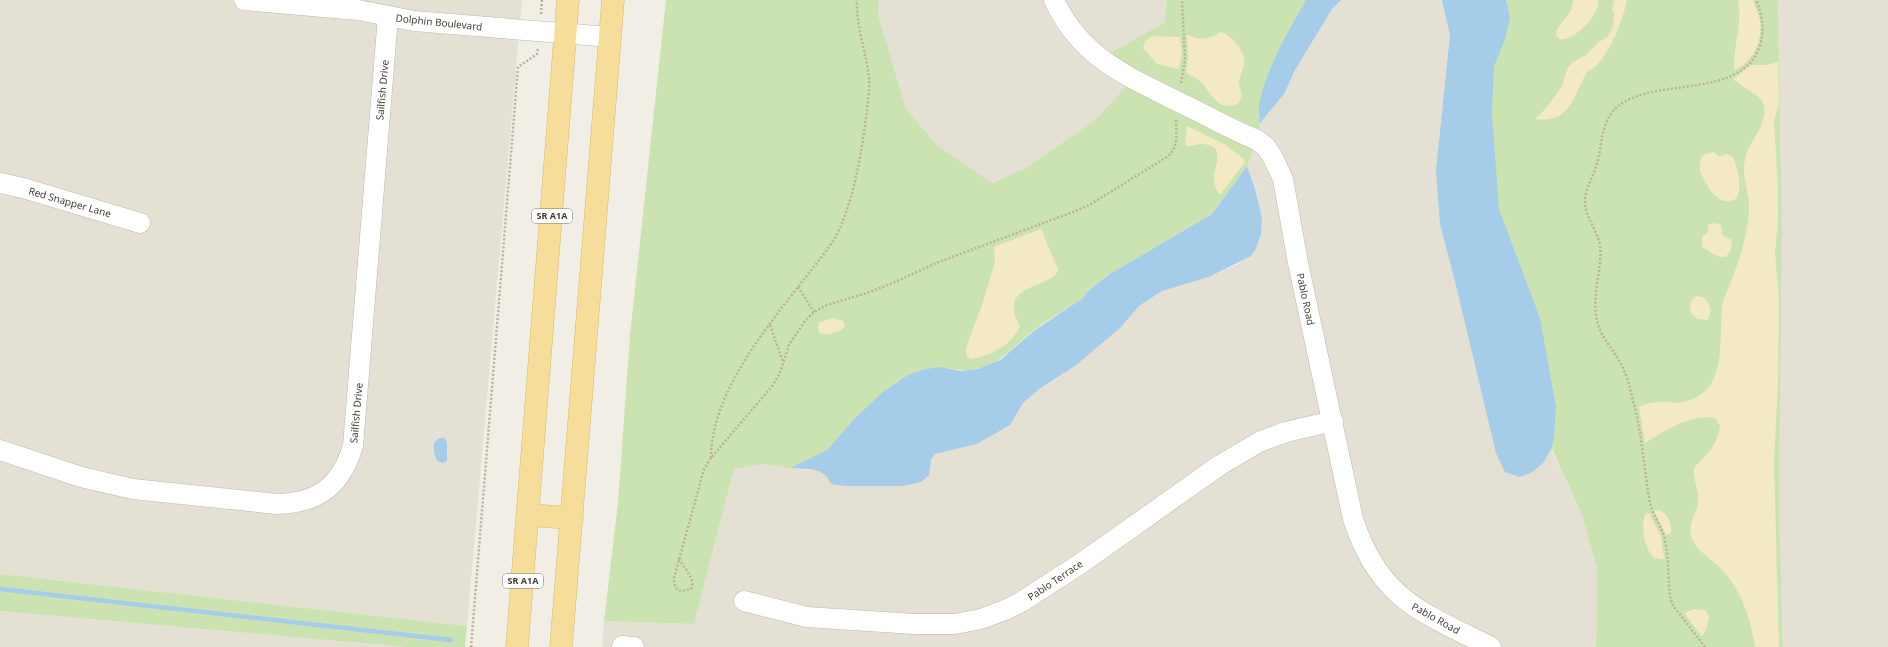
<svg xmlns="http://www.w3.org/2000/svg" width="1888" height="647" viewBox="0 0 1888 647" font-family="'Noto Sans',sans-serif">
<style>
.residential{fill:#e5e0d4}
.green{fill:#cbe3b1}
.sand{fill:#f3eac3}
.water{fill:#a5cdea}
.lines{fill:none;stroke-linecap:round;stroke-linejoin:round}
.stream{stroke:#a5cdea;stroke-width:4.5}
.minor-casing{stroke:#bfb8ac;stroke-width:21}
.major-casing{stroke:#daba6a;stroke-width:23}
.path{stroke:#bcb19b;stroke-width:2.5;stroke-dasharray:2 2;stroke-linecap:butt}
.minor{stroke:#fff;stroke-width:20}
.major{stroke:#f6dd99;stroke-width:22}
.labels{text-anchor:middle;stroke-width:4;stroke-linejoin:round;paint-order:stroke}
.shield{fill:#fff;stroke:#7b7872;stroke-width:1}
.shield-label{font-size:9px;font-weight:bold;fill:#433e35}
.street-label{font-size:10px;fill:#433e35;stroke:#fff}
</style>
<rect width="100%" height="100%" fill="#f1eee5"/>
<path class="residential" d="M0 0H522L467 626 0 574Z
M879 0H1167L1164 23 1111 53 1135 69 1133 79 1095 120 1026 168 992 183 937 145 906 109 878 14Z
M1341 0H1442L1444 2 1450 34 1436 171 1440 224 1456 285 1551 449 1583 518 1597 569 1596 647H602L604 621 694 624 734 469 763 464 807 470H821L829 478 845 486 869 485 929 475 931 460 935 454 977 444 1010 425 1023 403 1042 387 1075 366 1119 328 1139 306 1150 298 1162 291 1209 277 1238 264 1256 249 1261 234 1262 218 1256 188 1247 166 1257 140 1260 123 1284 94 1295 70 1332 9Z
M1778 0H1888V647H1783L1779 508 1782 231Z
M0 611 406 647H0Z"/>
<path class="green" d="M666 0H879L878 14 906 109 937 145 992 183 1026 168 1095 120 1133 79 1135 69 1110 53 1164 23 1167 0H1341L1332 9 1295 70 1284 94 1260 123 1257 140 1247 166 1212 214 1108 275 1087 292 1083 298C1067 309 1050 318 1034 330 999 358 991 378 941 367L870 406 855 418 827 450 790 468 763 464 734 469 694 624 604 621 618 503 630 335Z
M1442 0H1778L1782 231 1779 508 1783 647H1596L1597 569 1583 518 1552 449C1537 470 1533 481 1505 472L1496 453 1456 285 1440 224 1436 171 1450 35Z
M0 574 467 626 465 647H406L0 611Z"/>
<path class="sand" d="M1573 0H1598C1600 15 1574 42 1559 39L1556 35C1557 21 1573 18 1573 0Z
M1614 0H1627C1623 20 1607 64 1587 72 1572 97 1572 123 1535 119L1547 107 1562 86 1567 69 1573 62 1586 55 1599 42 1607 37 1613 27 1614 12 1612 10Z
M1738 0H1753C1755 7 1759 14 1760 21 1763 40 1753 63 1734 70 1733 47 1743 23 1738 0Z
M1220 32C1231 34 1246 52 1244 63 1244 69 1240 75 1239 81 1239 89 1244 94 1239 103 1219 113 1213 96 1202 83 1198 78 1191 77 1186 72L1188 59 1187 34C1198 41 1210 40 1220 32Z
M1152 36 1180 37 1182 52 1179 69 1157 64 1143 48 1145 41Z
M1778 62 1779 104 1774 121 1778 188V223L1775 252 1779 300 1778 383 1774 462 1779 647H1755C1751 620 1741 589 1722 570 1713 560 1697 551 1692 539 1687 527 1695 515 1698 504 1700 493 1693 480 1694 468 1708 453 1717 447 1720 425L1715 418C1692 413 1664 431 1645 443L1639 407C1660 397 1670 406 1687 401 1731 389 1717 335 1723 301 1734 275 1748 239 1749 211 1750 193 1741 177 1745 159 1749 140 1767 128 1764 106 1763 95 1741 87 1733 79L1751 65H1767Z
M1187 126 1224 144 1244 159 1245 162 1220 195C1216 190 1214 184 1214 177 1215 164 1226 145 1202 144 1197 144 1192 147 1187 146L1185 144Z
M1713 152 1720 157 1727 154 1733 157C1738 169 1742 186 1737 198 1721 208 1710 192 1704 179 1703 177 1701 174 1700 171 1700 167 1700 162 1701 158L1705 154Z
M1714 223 1721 225 1722 235 1732 240 1731 249 1726 257C1716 258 1711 252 1702 247V237L1708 232V225Z
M1041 229 1058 269C1055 288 1009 282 1014 312 1015 317 1018 322 1020 326 1011 346 992 354 972 359L967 357 966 351 967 345 983 302 995 262 994 247Z
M1696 296 1703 297C1710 303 1713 311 1707 320L1697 319 1690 312 1691 302Z
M833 318 843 321 845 326C841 332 826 336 819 333L818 323Z
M1659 510C1668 513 1672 523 1671 533L1666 535 1654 511Z
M1646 513H1649L1661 536 1664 559 1654 558C1644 548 1640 525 1646 513Z
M1694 609 1705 610 1709 616 1707 627 1703 635H1701L1684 613Z"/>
<path class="water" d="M1306 0H1341L1332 9 1295 70 1284 94 1260 123C1259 116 1258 108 1260 101 1267 66 1289 31 1306 0Z
M1442 0H1506L1510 18 1505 39 1494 66 1492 114 1499 209 1540 318 1556 407 1554 438 1551 449 1543 463 1532 472 1520 477 1505 472 1496 453 1456 285 1440 224 1436 171 1450 35Z
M1247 166 1255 188 1262 218 1261 234 1256 249 1251 256 1209 277 1162 291 1151 298 1139 306 1120 328 1075 366 1042 387 1023 403 1010 425 977 444 935 454 931 460 929 475 921 482 903 486H845L831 484C824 466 807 470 790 468L827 450 855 418 883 392 908 375 926 369 941 367 960 371 978 369 1000 360 1035 330 1083 298 1087 292 1108 275 1212 214Z
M439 438H444L447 442V461L443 463 437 461 434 453V443Z"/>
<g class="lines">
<path class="stream" d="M0 589 451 640"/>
<g class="minor-casing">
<path id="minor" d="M244 0 358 10 414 21 610 37
M1054 0C1081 59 1131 78 1185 105 1209 117 1232 130 1257 140L1266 147 1272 156 1283 179 1298 263 1353 519C1379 599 1421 612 1491 647
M0 183 23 188 140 223
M0 450 81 477 133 489 277 504C318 503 341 486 353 446L388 16
M744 601 807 617 914 624H955L981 619 1005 610 1021 602 1080 564 1220 465 1259 442 1286 432 1333 421
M622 646 634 647"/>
</g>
<g class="major-casing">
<path id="major" d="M528 515 572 518
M517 647 568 0
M561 647 613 0"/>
</g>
<path class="path" d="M541 14 542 0
M1181 83 1185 60 1182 0
M798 287 814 312
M770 325 783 362
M711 458C711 393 767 327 805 278 818 261 834 244 842 223 856 188 862 149 867 111 868 100 870 88 869 78 866 51 856 27 857 0
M679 559C684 568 696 579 691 589L681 591 676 588 674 583V578L704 469 711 458 773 385 780 373 789 345 805 321 814 312 827 305 867 293 893 283 936 263 1073 212 1091 204 1167 157C1179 147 1176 135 1176 120
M471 647 518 67 537 54 538 49
M1705 647 1672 604 1670 596C1668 578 1669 559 1665 540 1662 527 1653 516 1650 503 1644 470 1642 432 1633 401 1630 387 1626 371 1618 359 1613 349 1604 340 1600 330 1588 301 1603 273 1600 246 1597 228 1584 217 1585 198 1587 185 1595 173 1598 160 1601 148 1601 135 1606 123 1627 68 1741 108 1760 45 1765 28 1762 16 1756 0"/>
<use href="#minor" class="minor"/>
<use href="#major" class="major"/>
</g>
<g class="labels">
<g class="shield">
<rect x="532" y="209" width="40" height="14" rx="3"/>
<rect x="503" y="574" width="40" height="14" rx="3"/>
</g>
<g class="shield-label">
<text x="552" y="219">SR A1A</text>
<text x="523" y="584">SR A1A</text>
</g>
<g class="street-label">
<text transform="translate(439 22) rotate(6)" y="4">Dolphin Boulevard</text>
<text transform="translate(382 90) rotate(-85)" y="4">Sailfish Drive</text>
<text transform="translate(70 202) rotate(16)" y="4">Red Snapper Lane</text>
<text transform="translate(1306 299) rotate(78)" y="4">Pablo Road</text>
<text transform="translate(356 413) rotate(-85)" y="4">Sailfish Drive</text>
<text transform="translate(1055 580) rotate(-34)" y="4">Pablo Terrace</text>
<text transform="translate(1436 618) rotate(29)" y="4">Pablo Road</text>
</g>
</g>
</svg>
